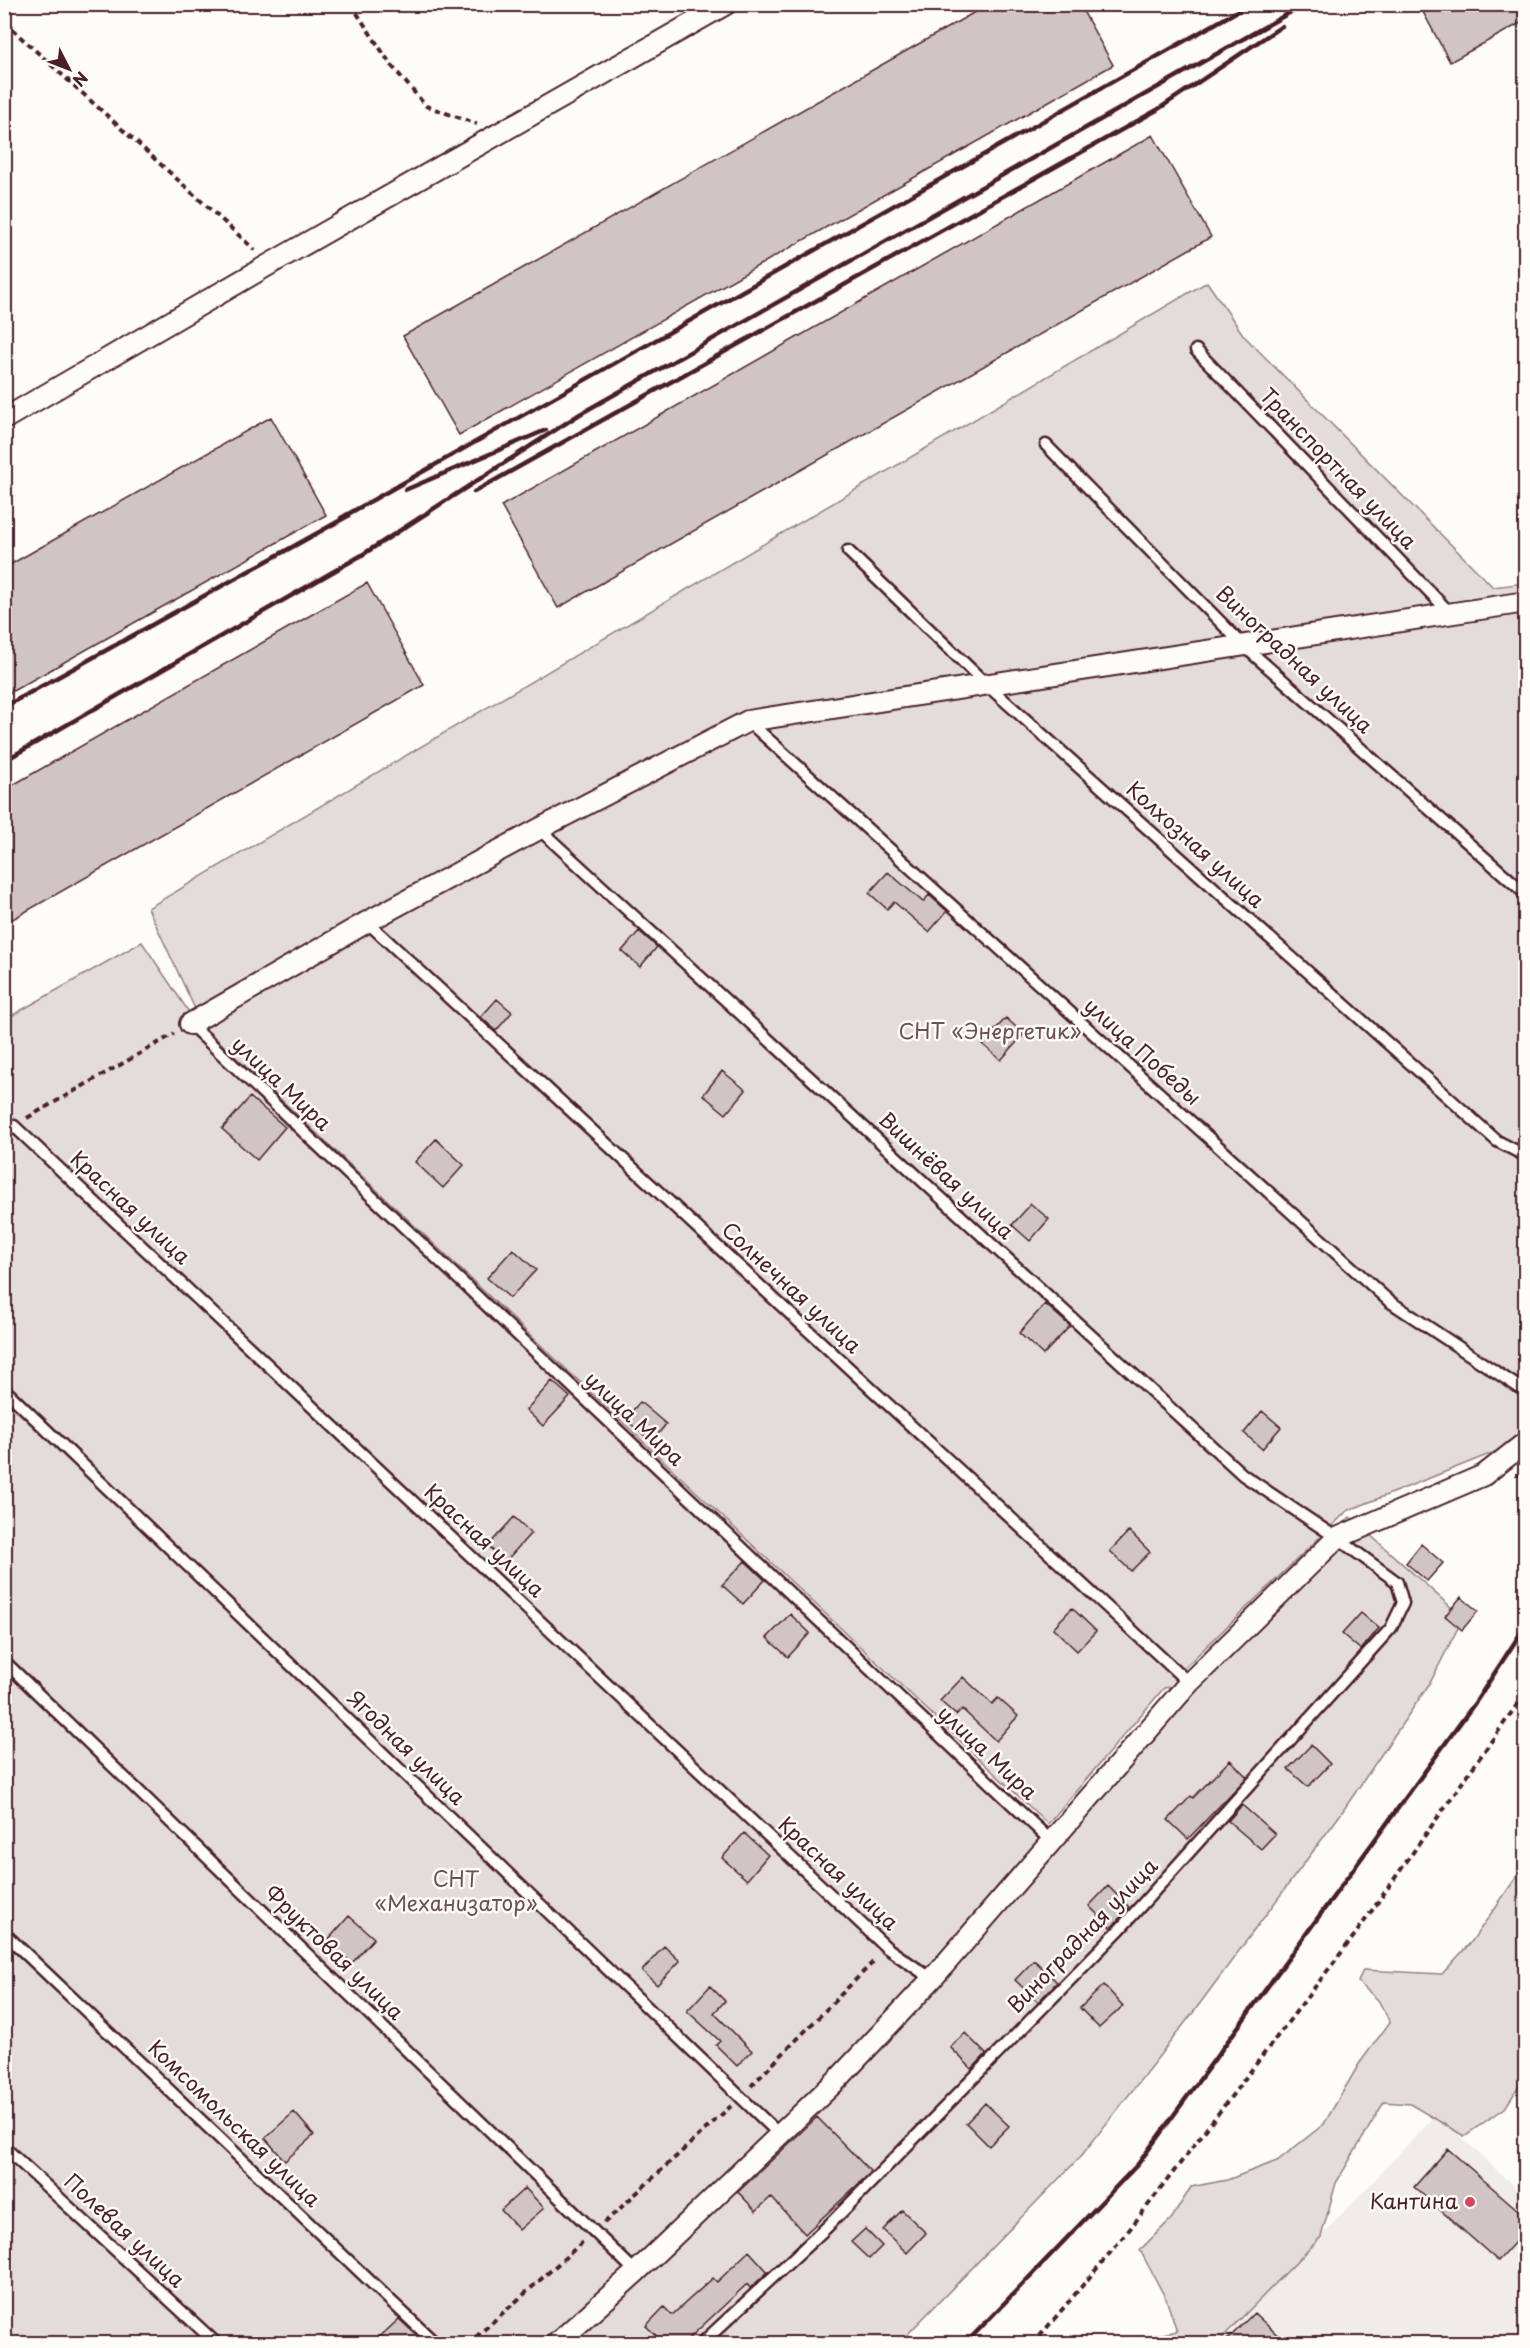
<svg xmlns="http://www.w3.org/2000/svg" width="1530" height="2348" viewBox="0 0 1530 2348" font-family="'Playpen Sans',sans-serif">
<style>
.built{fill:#f0ece8}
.green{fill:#e3dcda;stroke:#967e82;stroke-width:1.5;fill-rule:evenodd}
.building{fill:#d0c5c4;stroke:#4a1f2b;stroke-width:1.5}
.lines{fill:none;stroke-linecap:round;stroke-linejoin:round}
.service-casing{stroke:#4a1f2b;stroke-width:15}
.minor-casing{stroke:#4a1f2b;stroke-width:24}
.path{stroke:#4a1f2b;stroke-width:4;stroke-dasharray:6 4.5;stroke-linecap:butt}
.service{stroke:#fdfcf7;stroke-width:10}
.minor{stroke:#fdfcf7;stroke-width:20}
.rail{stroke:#4a1f2b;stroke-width:4.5}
.poi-dot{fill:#d1495b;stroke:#fdfcf7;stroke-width:2}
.labels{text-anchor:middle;stroke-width:5;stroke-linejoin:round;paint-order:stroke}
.street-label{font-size:21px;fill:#4a1f2b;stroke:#fdfcf7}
.park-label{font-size:21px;fill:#704e57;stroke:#fdfcf7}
.poi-label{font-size:21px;fill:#4a1f2b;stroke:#fdfcf7;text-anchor:end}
</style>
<rect width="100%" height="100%" fill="#fdfcf7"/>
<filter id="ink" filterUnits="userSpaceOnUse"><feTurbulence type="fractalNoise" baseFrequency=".0167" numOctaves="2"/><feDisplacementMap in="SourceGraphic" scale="12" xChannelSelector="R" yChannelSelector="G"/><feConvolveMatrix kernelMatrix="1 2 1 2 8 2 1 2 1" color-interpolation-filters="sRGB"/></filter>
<g filter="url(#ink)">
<path class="built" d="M1437 2114 1525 2197V2343L1224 2344 1223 2340Z"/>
<path class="green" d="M1207 282 1244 336 1493 587 1525 583V1440L1347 1511 1332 1526 1337 1536 1338 1529 1350 1517 1463 1618 1430 1683 1340 1815 1195 2010 1082 2155 899 2343H5L4 1020 142 942 201 1030 1007 1793 1050 1830 1186 1684 1164 1688 1048 1824 203 1026 148 908ZM1319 1538H1335L1186 1677 1182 1670Z
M1522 1869 1526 1871 1525 2077 1505 2108 1464 2136 1410 2104 1384 2102 1336 2183 1321 2237 1220 2340 1223 2343H1140L1144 2338 1177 2331 1166 2299 1140 2250 1172 2218 1191 2187 1227 2180 1277 2161 1324 2124 1359 2064 1390 2022 1378 2000 1358 1982 1363 1970 1442 1974 1472 1941Z"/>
<path class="building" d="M989 4H1079L1113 65 459 435 403 336Z
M1436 4H1526V20L1450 62 1423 12Z
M1153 135 1211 237 558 608 501 506Z
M271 417 326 515 4 696V568Z
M367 583 424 685 4 924V790Z
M888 872 923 902 929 895 947 911 929 932 894 902 887 909 869 893Z
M639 931 657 947 640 967 622 951Z
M497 999 512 1012 496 1031 481 1017Z
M1006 1018 1024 1034 1001 1060 982 1044Z
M722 1071 746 1090 726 1114 703 1095Z
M250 1097 285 1127 257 1160 222 1129Z
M436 1139 464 1165 443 1188 415 1162Z
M1031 1204 1049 1219 1030 1241 1012 1225Z
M513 1249 536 1270 510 1298 487 1278Z
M1045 1304 1070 1326 1043 1355 1019 1333Z
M552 1381 570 1397 543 1426 526 1410Z
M640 1402 666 1424 652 1442 625 1419Z
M1262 1411 1281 1427 1262 1449 1244 1433Z
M514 1517 531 1533 505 1562 488 1546Z
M1129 1531 1150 1552 1131 1571 1110 1551Z
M1421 1544 1443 1563 1427 1581 1406 1563Z
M745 1561 765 1580 743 1604 722 1585Z
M1461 1597 1478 1611 1462 1630 1445 1616Z
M1072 1608 1096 1631 1077 1651 1053 1628Z
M1361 1613 1379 1628 1361 1650 1342 1634Z
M790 1614 810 1633 788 1657 767 1638Z
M963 1677 992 1704 998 1698 1018 1716 996 1741 962 1709 956 1715 940 1701Z
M1311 1745 1330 1764 1308 1787 1288 1769Z
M1230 1760 1247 1777 1188 1839 1168 1820 1191 1796 1193 1798Z
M1242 1805 1275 1834 1261 1849 1228 1821Z
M744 1833 768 1855 747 1880 722 1858Z
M1108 1886 1129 1907 1111 1928 1089 1906Z
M349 1916 374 1938 352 1963 327 1941Z
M664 1946 680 1961 657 1985 642 1971Z
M1034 1960 1057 1982 1038 2002 1015 1980Z
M1104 1985 1123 2006 1099 2028 1080 2008Z
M710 1986 725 2001 714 2013 752 2051 737 2066 716 2045 720 2041 687 2011Z
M965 2033 986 2054 972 2069 950 2047Z
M985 2103 1009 2126 989 2146 966 2123Z
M294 2112 314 2135 285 2161 265 2138Z
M817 2117 871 2172 805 2234 771 2197 756 2211 738 2192Z
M1448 2149 1526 2217V2230L1498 2261 1414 2187Z
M525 2188 544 2208 519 2230 501 2210Z
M902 2210 926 2233 907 2253 883 2230Z
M865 2229 882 2246 869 2259 851 2242Z
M749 2251 768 2272 750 2288 747 2284 684 2343H664L646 2326 664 2307 672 2315 713 2278 717 2282Z
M1254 2313 1286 2343H1224Z
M399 2319 425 2343H373Z"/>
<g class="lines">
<g class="service-casing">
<path id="service" d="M1196 350 1451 614
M1046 445 1244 646 1526 894
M848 551 987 685 1497 1141 1526 1156
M748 721 1389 1301 1526 1392
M539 829 1243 1475 1337 1538 1397 1582 1403 1603 1391 1628 1120 1929 827 2227 701 2344
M367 922 1189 1683
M190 1024 1051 1841
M4 1131 14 1126 887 1948 932 1979
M4 1389 780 2135
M4 1661 636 2272
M4 1933 436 2344
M4 2147 217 2344"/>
</g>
<g class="minor-casing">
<path id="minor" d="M4 419 270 264 726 4
M190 1024 367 922 539 829 748 721 1526 602
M556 2344 636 2272 839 2078 932 1979 1189 1683 1337 1538 1484 1475 1526 1442"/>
</g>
<path class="path" d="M351 4 391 65 426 106 477 124
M4 22 255 250
M27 1118 174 1034
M1515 1475H1526
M751 2086 876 1959
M604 2223 731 2106
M468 2344 585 2240
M1033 2344 1126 2234 1354 1936 1526 1692"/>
<use href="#service" class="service"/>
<use href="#minor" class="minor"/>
<path class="rail" d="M405 490 546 430
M474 492 1157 110 1282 26
M341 518 1250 4
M4 707 348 516
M4 761 362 555 580 414 1305 4
M965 2344 1138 2164 1477 1700 1526 1625"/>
</g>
</g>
<circle class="poi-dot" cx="1470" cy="2202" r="6"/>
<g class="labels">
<g class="street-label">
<text transform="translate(1338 469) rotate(46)" y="7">Транспортная улица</text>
<text transform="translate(1294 660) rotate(43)" y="7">Виноградная улица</text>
<text transform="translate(1195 845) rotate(42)" y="7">Колхозная улица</text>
<text transform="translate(1142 1052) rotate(42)" y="7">улица Победы</text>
<text transform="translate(281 1084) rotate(43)" y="7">улица Мира</text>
<text transform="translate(946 1176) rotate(43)" y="7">Вишнёвая улица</text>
<text transform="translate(130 1208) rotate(43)" y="7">Красная улица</text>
<text transform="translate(791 1288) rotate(43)" y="7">Солнечная улица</text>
<text transform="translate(634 1419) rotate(43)" y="7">улица Мира</text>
<text transform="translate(484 1541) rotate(43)" y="7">Красная улица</text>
<text transform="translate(406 1748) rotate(44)" y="7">Ягодная улица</text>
<text transform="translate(987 1753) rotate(43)" y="7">улица Мира</text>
<text transform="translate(838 1874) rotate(43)" y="7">Красная улица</text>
<text transform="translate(1083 1936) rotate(-46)" y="7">Виноградная улица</text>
<text transform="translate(334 1953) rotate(44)" y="7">Фруктовая улица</text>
<text transform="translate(234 2124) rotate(44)" y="7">Комсомольская улица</text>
<text transform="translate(124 2231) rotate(43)" y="7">Полевая улица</text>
</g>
<g class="park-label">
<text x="990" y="1039">СНТ «Энергетик»</text>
<text x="456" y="1887">СНТ<tspan x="456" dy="24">«Механизатор»</tspan></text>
</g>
<g class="poi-label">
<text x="1458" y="2209">Кантина</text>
</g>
</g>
<rect width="1530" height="2348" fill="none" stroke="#fdfcf7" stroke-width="24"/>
<rect x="12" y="12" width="1506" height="2324" fill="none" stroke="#4a1f2b" stroke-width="2" filter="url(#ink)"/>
<g transform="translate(69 69) rotate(132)" stroke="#fdfcf7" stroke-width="4.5" paint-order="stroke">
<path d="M0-4.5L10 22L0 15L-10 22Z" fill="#4a1f2b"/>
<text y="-9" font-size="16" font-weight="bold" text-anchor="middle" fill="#4a1f2b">N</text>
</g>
</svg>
